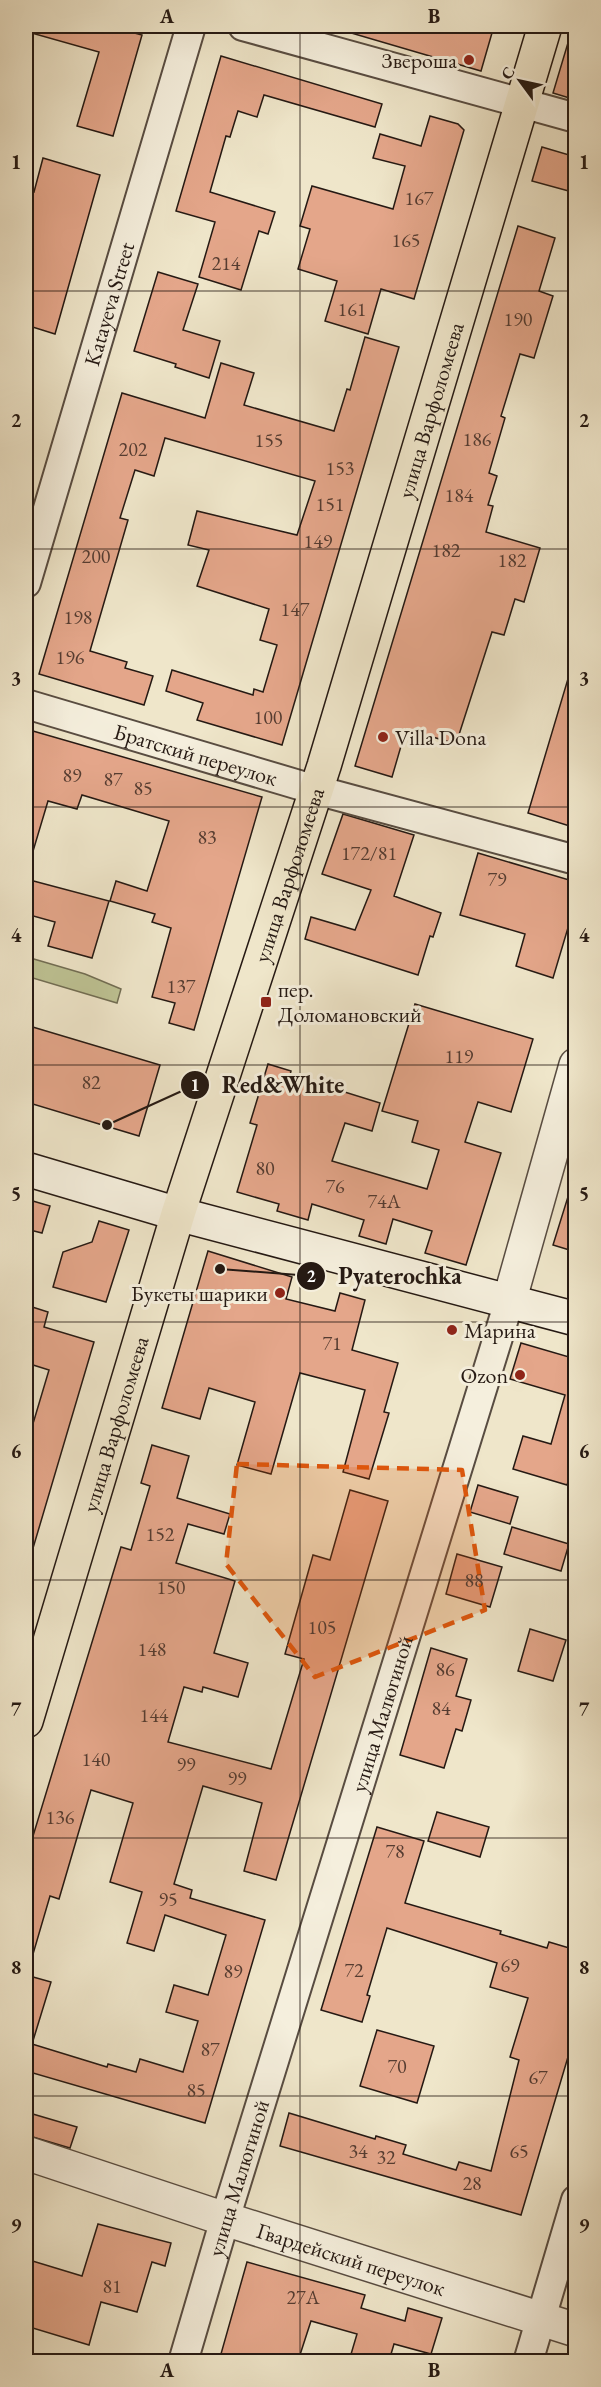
<svg xmlns="http://www.w3.org/2000/svg" width="601" height="2387" viewBox="0 0 601 2387" font-family="'EB Garamond',serif">
<style>
.green{fill:#bec394;stroke:#726e54;stroke-width:1.5}
.building{fill:#e4a68a;stroke:#251913;stroke-width:1.5}
.lines{fill:none;stroke-linecap:round;stroke-linejoin:round}
.minor-casing{stroke:#584c41;stroke-width:32}
.tertiary-casing{stroke:#584c41;stroke-width:36}
.secondary-casing{stroke:#251913;stroke-width:36}
.primary-casing{stroke:#251913;stroke-width:36}
.minor{stroke:#f5efdd;stroke-width:28}
.tertiary{stroke:#f5efdd;stroke-width:33}
.secondary{stroke:#f5efdd;stroke-width:33}
.primary{stroke:#efe6ca;stroke-width:33}
.marked{fill:#de560c;fill-opacity:0.2;stroke:#de560c;stroke-width:4.5;stroke-dasharray:12 8;stroke-linejoin:round}
.grid{fill:none;stroke:#251913;stroke-width:1.5;stroke-opacity:0.55}
.poi-dot{fill:#8f2418;stroke:#f5efdd;stroke-width:2}
.labels{text-anchor:middle;stroke-width:6;stroke-linejoin:round;paint-order:stroke}
.number-label{font-size:20px;fill:#553c31}
.poi-label{font-size:22px;fill:#251913;stroke:#f5efdd;text-anchor:end}
.street-label{font-size:22px;fill:#251913;stroke:#f5efdd}
.leader{fill:none;stroke:#251913;stroke-width:2}
.callout-dot{fill:#251913;stroke:#f5efdd;stroke-width:2}
.mark-label{font-size:18px;text-anchor:middle;font-weight:bold;fill:#fff}
.callout-label{font-size:24px;text-anchor:middle;font-weight:bold;fill:#251913;stroke:#f5efdd;stroke-width:6;stroke-linejoin:round;paint-order:stroke}
.neatline{fill:none;stroke:#251913;stroke-width:2}
.grid-label{font-size:20px;text-anchor:middle;font-weight:bold;fill:#251913}
</style>
<rect width="100%" height="100%" fill="#efe6ca"/>
<filter id="stains"><feTurbulence type="fractalNoise" baseFrequency=".00333" numOctaves="4"/><feColorMatrix values="0 0 0 0 .2 0 0 0 0 .09 0 0 0 0 .02 0 0 0 .5 -.17"/></filter>
<radialGradient id="worn" r=".72"><stop offset=".6" stop-color="#630" stop-opacity="0"/><stop offset="1" stop-color="#630" stop-opacity=".3"/></radialGradient>
<path class="green" d="M27 957 85 974 121 989 117 1003 26 976Z"/>
<path class="building" d="M29 26H108L142 35 113 136 77 126 99 52 28 32Z
M342 26H494L481 71 341 30Z
M570 36 576 37V100L553 93Z
M221 56 382 104 375 127 264 95 257 117 238 111 230 137 226 136 210 192 275 212 268 234 259 231 241 290 199 277 215 222 176 211Z
M430 116 458 124 464 130 414 299 381 289 368 334 325 321 337 281 298 269 310 229 300 226 312 186 393 209 405 166 373 158 380 134 421 146Z
M542 147 576 157V193L532 181Z
M43 158 100 175 55 334 26 325V189L34 192Z
M518 226 555 238 539 291 553 296 534 358 520 354 501 416 505 418 489 473 497 476 488 505 493 506 486 532 540 548 524 602 515 599 504 635 492 632 456 744 406 729 392 777 355 766Z
M158 272 198 284 183 330 220 341 209 378 175 367 176 364 134 351Z
M365 337 399 347 282 745 197 720 203 703 166 691 172 670 253 695 254 689 263 692 277 645 260 640 269 609 197 586 209 550 188 545 197 511 297 535 315 481 165 438 154 476 135 470 120 518 128 520 90 651 127 662 125 668 153 676 144 705 39 674 122 393 205 418 221 363 254 373 244 405 334 431 347 389 350 390Z
M570 672 576 673V828L528 813Z
M26 729 262 797 194 1030 169 1023 175 1003 152 997 171 928 152 922 155 914 110 901 116 881 147 891 169 821 82 795 77 809 48 801 31 858 26 857Z
M343 814 414 835 394 896 441 913 433 937 430 936 418 975 305 939 311 917 355 930 371 890 322 874Z
M478 853 576 882V901L553 978 516 966 525 934 460 915Z
M26 879 109 901 92 958 48 946 55 922 26 914Z
M415 1004 533 1039 511 1112 478 1102 465 1142 501 1153 466 1265 425 1253 432 1231 393 1219 386 1244 359 1236 364 1220 312 1204 308 1220 277 1211 279 1204 237 1192 257 1125 250 1123 268 1064 291 1071 290 1075 380 1103 372 1131 345 1123 332 1161 427 1189 439 1150 412 1142 418 1121 382 1111Z
M26 1025 160 1065 139 1136 26 1102Z
M571 1187 576 1188V1252L553 1245Z
M26 1199 50 1206 42 1233 26 1229Z
M99 1221 129 1230 106 1302 53 1287 63 1252 92 1242Z
M208 1251 292 1277 286 1299 335 1311 340 1293 365 1300 352 1350 398 1363 384 1412 389 1413 369 1479 343 1472 365 1390 300 1373 271 1474 237 1465 255 1402 209 1388 200 1419 162 1408Z
M26 1305 48 1312 44 1327 94 1342 31 1555 26 1554V1425L32 1427 49 1370 33 1365 31 1371 26 1370Z
M521 1343 576 1359V1457L567 1485 513 1469 523 1436 551 1444 565 1395 510 1379Z
M152 1445 189 1456 177 1498 230 1514 224 1534 188 1524 176 1563 235 1581 214 1653 248 1663 238 1697 203 1687 202 1692 184 1687 168 1742 271 1769 304 1659 285 1654 313 1555 330 1560 350 1490 388 1501 276 1880 244 1871 262 1803 203 1786 174 1884 192 1890 190 1898 265 1920 205 2123 26 2071V1975L51 1982 32 2044 107 2067 108 2064 136 2072 140 2059 183 2072 198 2021 166 2012 174 1985 208 1995 226 1935 165 1915 154 1951 127 1943 142 1892 110 1882 133 1803 91 1790 59 1899 50 1896 31 1961 26 1960V1859L121 1547 131 1550 150 1486 141 1483Z
M478 1485 518 1497 510 1524 470 1512Z
M512 1527 569 1544 561 1571 504 1554Z
M457 1554 502 1567 490 1607 446 1594Z
M530 1629 566 1640 553 1681 518 1671Z
M431 1648 467 1659 456 1696 471 1700 462 1731 456 1729 444 1768 400 1755Z
M437 1812 489 1827 480 1857 428 1841Z
M377 1827 424 1841 405 1903 501 1931 500 1934 547 1948 549 1942 576 1950V2030L521 2215 280 2146 289 2113 375 2139 376 2136 406 2145 403 2154 456 2170 459 2162 491 2171 519 2060 510 2057 528 1998 490 1987 497 1963 387 1928 367 1995 370 1996 362 2022 321 2010Z
M377 2030 434 2046 417 2103 360 2086Z
M26 2112 77 2127 70 2148 26 2135Z
M98 2224 171 2243 165 2266 152 2262 137 2312 101 2302 89 2345 26 2326V2259L82 2276Z
M247 2262 365 2295 361 2308 405 2321 408 2308 442 2318 431 2354 394 2344 389 2361H349L357 2334 311 2321 298 2361H219Z"/>
<g class="lines">
<g class="minor-casing">
<g id="minor">
<path d="M243 26 576 118"/>
<path id="s1" d="M26 583 191 26"/>
<path id="s2" d="M26 704 316 790 576 860"/>
<path id="s3" d="M183 2362 225 2219 509 1302"/>
<path d="M528 2362 576 2200"/>
</g>
</g>
<g class="tertiary-casing">
<g id="tertiary">
<path d="M509 1302 576 1065"/>
<path id="s4" d="M26 2153 225 2219 576 2330"/>
</g>
</g>
<g class="secondary-casing">
<path id="secondary" d="M26 1169 178 1214 576 1319"/>
</g>
<g class="primary-casing">
<g id="primary">
<path id="s5" d="M26 1721 178 1214 324 766 545 26"/>
</g>
</g>
<use href="#minor" class="minor"/>
<use href="#tertiary" class="tertiary"/>
<use href="#secondary" class="secondary"/>
<use href="#primary" class="primary"/>
</g>
<path class="marked" d="M237 1464 462 1470 485 1610 315 1677 226 1564Z"/>
<path class="grid" d="M300 26V2362M26 291H576M26 549H576M26 807H576M26 1065H576M26 1322H576M26 1580H576M26 1838H576M26 2096H576"/>
<g class="poi-dot">
<circle cx="469" cy="60" r="6"/>
<circle cx="383" cy="737" r="6"/>
<rect x="260" y="996" width="12" height="12" rx="3"/>
<circle cx="280" cy="1293" r="6"/>
<circle cx="452" cy="1330" r="6"/>
<circle cx="520" cy="1375" r="6"/>
</g>
<g class="labels">
<g class="number-label">
<text x="419" y="205">167</text>
<text x="406" y="247">165</text>
<text x="226" y="270">214</text>
<text x="352" y="316">161</text>
<text x="518" y="326">190</text>
<text x="477" y="446">186</text>
<text x="269" y="447">155</text>
<text x="133" y="456">202</text>
<text x="340" y="475">153</text>
<text x="459" y="502">184</text>
<text x="330" y="511">151</text>
<text x="318" y="548">149</text>
<text x="446" y="557">182</text>
<text x="96" y="563">200</text>
<text x="512" y="567">182</text>
<text x="295" y="616">147</text>
<text x="78" y="624">198</text>
<text x="70" y="664">196</text>
<text x="268" y="724">100</text>
<text x="72" y="782">89</text>
<text x="113" y="786">87</text>
<text x="143" y="795">85</text>
<text x="207" y="844">83</text>
<text x="369" y="860">172/81</text>
<text x="497" y="886">79</text>
<text x="181" y="993">137</text>
<text x="459" y="1063">119</text>
<text x="91" y="1089">82</text>
<text x="265" y="1175">80</text>
<text x="335" y="1193">76</text>
<text x="384" y="1208">74А</text>
<text x="332" y="1350">71</text>
<text x="160" y="1541">152</text>
<text x="474" y="1587">88</text>
<text x="171" y="1594">150</text>
<text x="322" y="1634">105</text>
<text x="152" y="1656">148</text>
<text x="445" y="1676">86</text>
<text x="441" y="1715">84</text>
<text x="154" y="1722">144</text>
<text x="96" y="1766">140</text>
<text x="186" y="1771">99</text>
<text x="237" y="1785">99</text>
<text x="60" y="1824">136</text>
<text x="395" y="1858">78</text>
<text x="168" y="1906">95</text>
<text x="510" y="1972">69</text>
<text x="354" y="1977">72</text>
<text x="233" y="1978">89</text>
<text x="210" y="2056">87</text>
<text x="397" y="2073">70</text>
<text x="538" y="2084">67</text>
<text x="196" y="2097">85</text>
<text x="358" y="2158">34</text>
<text x="519" y="2158">65</text>
<text x="386" y="2164">32</text>
<text x="472" y="2190">28</text>
<text x="112" y="2293">81</text>
<text x="303" y="2304">27А</text>
</g>
<g class="poi-label">
<text x="457" y="68">Звероша</text>
<text x="395" y="745" text-anchor="start">Villa Dona</text>
<text x="278" y="997" text-anchor="start">пер.<tspan x="278" dy="25">Доломановский</tspan></text>
<text x="268" y="1301">Букеты шарики</text>
<text x="464" y="1338" text-anchor="start">Марина</text>
<text x="508" y="1383">Ozon</text>
</g>
<g class="street-label">
<text dy="8" stroke="none"><textPath href="#s1" startOffset="291">Katayeva Street</textPath></text>
<text dy="8" stroke="none"><textPath href="#s5" startOffset="1372">улица Варфоломеева</textPath></text>
<text dy="8" stroke="none"><textPath href="#s2" startOffset="177">Братский переулок</textPath></text>
<text dy="8" stroke="none"><textPath href="#s5" startOffset="886">улица Варфоломеева</textPath></text>
<text dy="8" stroke="none"><textPath href="#s5" startOffset="310">улица Варфоломеева</textPath></text>
<text dy="8" stroke="none"><textPath href="#s3" startOffset="678">улица Малюгиной</textPath></text>
<text dy="8" stroke="none"><textPath href="#s3" startOffset="192">улица Малюгиной</textPath></text>
<text dy="8" stroke="none"><textPath href="#s4" startOffset="342">Гвардейский переулок</textPath></text>
</g>
</g>
<path class="leader" d="M107 1125L195 1085M220 1269L311 1276"/>
<g class="callout-dot">
<circle cx="107" cy="1125" r="6"/>
<circle cx="220" cy="1269" r="6"/>
<circle cx="195" cy="1085" r="15"/>
<circle cx="311" cy="1276" r="15"/>
</g>
<g class="mark-label">
<text x="195" y="1091">1</text>
<text x="311" y="1282">2</text>
</g>
<g class="callout-label">
<text x="283" y="1093">Red&amp;White</text>
<text x="400" y="1284">Pyaterochka</text>
</g>
<rect width="601" height="2387" fill="none" stroke="#efe6ca" stroke-width="66"/>
<g transform="translate(520 81) rotate(303)" stroke="#f5efdd" stroke-width="4.5" paint-order="stroke">
<path d="M0-4.5L10 22L0 15L-10 22Z" fill="#251913"/>
<text y="-9" font-size="16" font-weight="bold" text-anchor="middle" fill="#251913">С</text>
</g>
<rect x="33" y="33" width="535" height="2321" class="neatline"/>
<g class="grid-label">
<text x="167" y="23">A</text>
<text x="434" y="23">B</text>
<text x="16" y="169">1</text>
<text x="584" y="169">1</text>
<text x="16" y="427">2</text>
<text x="584" y="427">2</text>
<text x="16" y="685">3</text>
<text x="584" y="685">3</text>
<text x="16" y="942">4</text>
<text x="584" y="942">4</text>
<text x="16" y="1200">5</text>
<text x="584" y="1200">5</text>
<text x="16" y="1458">6</text>
<text x="584" y="1458">6</text>
<text x="16" y="1716">7</text>
<text x="584" y="1716">7</text>
<text x="16" y="1974">8</text>
<text x="584" y="1974">8</text>
<text x="16" y="2232">9</text>
<text x="584" y="2232">9</text>
<text x="167" y="2377">A</text>
<text x="434" y="2377">B</text>
</g>
<rect width="100%" height="100%" filter="url(#stains)"/>
<rect width="100%" height="100%" fill="url(#worn)"/>
</svg>
